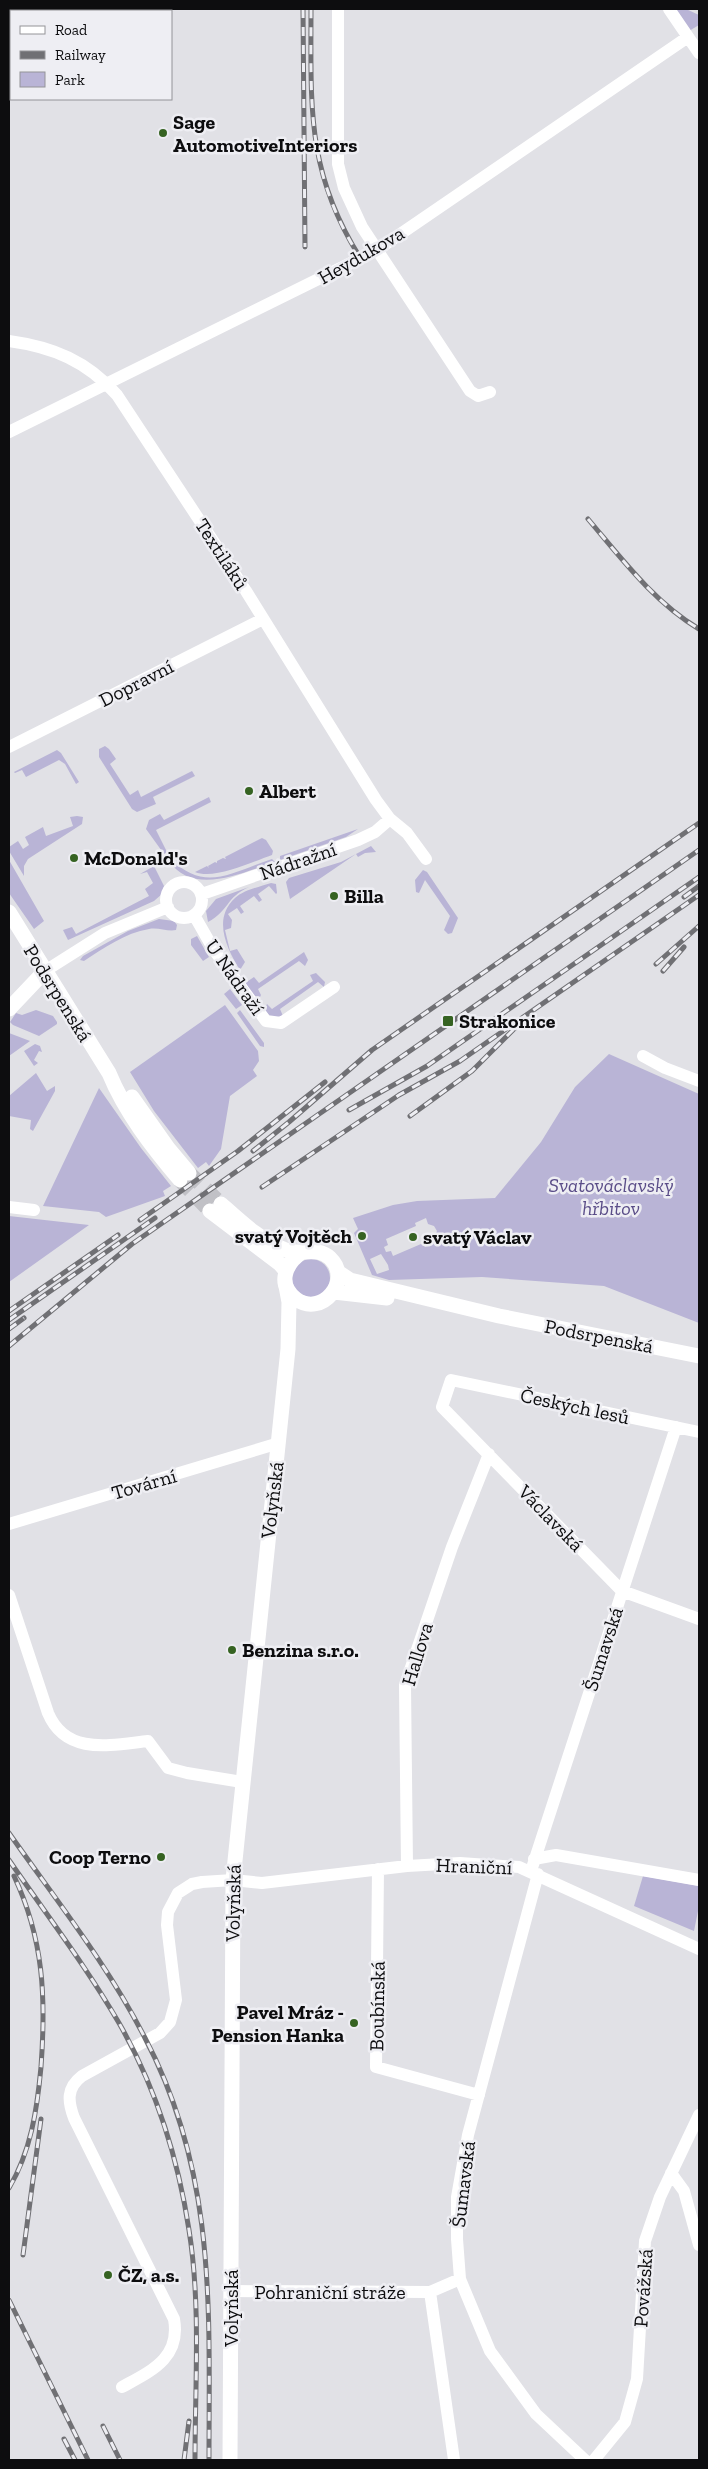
<svg xmlns="http://www.w3.org/2000/svg" width="708" height="2469" viewBox="0 0 708 2469" font-family="'Zilla Slab',serif">
<style>
.green{fill:#b9b4d6;fill-rule:evenodd}
.lines{fill:none;stroke-linecap:round;stroke-linejoin:round}
.major-tunnel{stroke:#c1c1c6;stroke-width:15;stroke-dasharray:15 8;stroke-linecap:butt}
.minor{stroke:#fff;stroke-width:12}
.major{stroke:#fff;stroke-width:15}
.rail-casing{stroke:#707074;stroke-width:5}
.rail{stroke:#eeeef3;stroke-width:3;stroke-dasharray:9;stroke-linecap:butt}
.poi-dot{fill:#366322;stroke:#eeeef3;stroke-width:2}
.labels{text-anchor:middle;stroke-width:5;stroke-linejoin:round;paint-order:stroke}
.poi-label{font-size:20px;font-weight:bold;fill:#0d0d0f;stroke:#eeeef3;text-anchor:start}
.street-label{font-size:20px;fill:#0d0d0f;stroke:#eeeef3}
.park-label{font-size:20px;font-style:italic;fill:#5a4d88;stroke:#eeeef3}
</style>
<rect width="100%" height="100%" fill="#e1e1e6"/>
<path class="green" d="M674 9H686L699 15V25L689 31Z
M105 746 109 749 116 759 110 764 130 795 138 790 141 797 192 771 195 776 153 797 156 804 137 812 132 809 99 757V749Z
M57 750 61 753 79 782 76 784 65 764 59 760 26 777 22 770 15 773 14 772Z
M209 797 211 802 156 830 167 852 164 854 146 829 149 820 160 814 164 820Z
M77 816 83 817 82 824 28 859 24 866V876L9 851V847L18 841 23 849 29 845 25 837 43 827 46 836 73 826 70 817Z
M358 829 346 837 280 860V856Z
M262 838 266 840 273 851 272 855C252 862 214 880 195 872L207 866 209 868 208 866 215 862 217 863V861L223 858 226 859 225 857Z
M371 846 376 852 365 853 358 857 356 854 290 899 286 882 289 878 341 862Z
M171 859C205 893 232 872 272 859L275 862C241 873 193 897 168 860Z
M9 860 44 921 34 929 9 893Z
M154 866 164 886 162 894 154 901 68 940 63 930 72 927 76 934 149 896 145 889 153 883 147 872 140 874Z
M423 870 427 872 458 918 452 933 448 934 444 930 450 916 425 880 419 893 416 892 415 880Z
M271 883 276 884 277 893 276 894 269 886 258 894 262 900 259 902 254 896 240 906 244 912 241 914 237 908 228 914 232 920 231 928 225 930 230 951 237 949 245 962 240 970C227 949 212 919 235 898 244 890 259 887 271 883Z
M249 887C226 897 229 911 208 922L206 911 216 899Z
M159 919 174 921 177 925 176 930C168 932 158 927 149 929 125 933 104 948 84 961L80 960 83 956 128 931Z
M197 936 209 957 203 961 191 945V939Z
M304 952 308 960 305 966 299 961 258 989 261 995 260 997 254 996 245 983 254 977 259 983Z
M316 973 325 982 324 987 318 982 280 1009 283 1016 272 1018 264 1010 267 1004 272 1009 313 981 310 975Z
M230 989 242 1005 236 1009 224 994Z
M225 1005 258 1051 259 1061 253 1070 257 1076 230 1096 221 1149 209 1166 206 1162 198 1168 154 1111 130 1072Z
M36 1010 53 1016 57 1022V1024L39 1036 13 1025 10 1022 16 1013 22 1015Z
M240 1010 264 1043V1047L260 1046 237 1013Z
M9 1033 30 1041 9 1056Z
M35 1044 40 1046 42 1052 39 1051 34 1060 38 1063 34 1066 24 1051Z
M609 1054 699 1094V1323L604 1286 482 1277 389 1280 372 1275 354 1233 358 1229 353 1218 393 1205 417 1201 495 1198 541 1142 575 1087ZM426 1218 428 1224 434 1226 437 1231 434 1237 429 1238 431 1244 425 1247 423 1244H421L393 1256 391 1251 386 1252 384 1247 388 1245 386 1239 416 1226 415 1223ZM381 1254 388 1265 389 1270 377 1274 370 1259Z
M36 1073 47 1091 55 1086V1091L33 1131 30 1129 31 1120 9 1116V1096Z
M99 1088 141 1148 171 1186 163 1191 165 1196 106 1217 99 1212 43 1206Z
M9 1216 89 1225 9 1282Z
M292 1278a19 19 0 1 1 38 0a19 19 0 1 1-38 0Z
M643 1876 699 1886V1906L694 1931 634 1906Z"/>
<g class="lines">
<path class="major-tunnel" d="M189 1173 221 1204
M180 1180 210 1211"/>
<path class="minor" d="M338 9V164L344 188 362 227 470 391 478 396 490 392
M669 9 699 53
M9 341C53 347 87 361 117 395L246 591 376 800 390 819 407 833 426 859
M9 432 377 250 688 37
M9 747 263 619
M166 900a18 18 0 1 1 36 0a18 18 0 1 1-36 0Z
M202 894 358 840 375 832 390 819
M194 915 214 950 266 1021 281 1023 334 987
M45 971 105 933 168 907
M643 1056 665 1068 699 1081
M9 1207 34 1210
M699 1432 451 1380 442 1407 622 1591 699 1619
M9 1524 279 1443
M9 1595 48 1713C66 1756 111 1745 148 1741L168 1768 187 1773 242 1782
M534 1859 556 1855 699 1880
M407 1866 405 1685 452 1547 489 1454
M378 1869 376 2067 479 2095
M531 1871 676 1427
M538 1874 468 2135 457 2197V2239L460 2279 490 2351 536 2414 585 2460
M671 2173 684 2191 699 2245
M231 2291 430 2292 460 2279
M430 2292 454 2460
M122 2387C151 2371 181 2358 174 2319L74 2118C68 2102 66 2088 82 2076L160 2033 170 2022 176 2000 167 1925 168 1912 178 1893 192 1884 202 1882 233 1880 262 1883 407 1866 460 1863 519 1867 699 1949
M594 2460 625 2422 637 2379 645 2241 660 2197 699 2115"/>
<path class="major" d="M9 912 109 1073C125 1112 152 1147 180 1180
M9 1009 45 971
M132 1097 168 1148 189 1173
M221 1204C240 1221 262 1242 286 1250 301 1256 317 1246 330 1258 353 1280 322 1318 296 1299 276 1284 286 1263 302 1252
M210 1211 280 1264 286 1271
M338 1272 350 1280 499 1316 699 1356
M334 1292 387 1298
M230 2460 233 1880 288 1349 289 1302 286 1286"/>
<g class="rail-casing">
<path id="rail" d="M303 9 305 247
M311 9C311 106 306 173 361 259
M588 519C622 559 653 601 699 629
M684 897 699 886
M656 964 699 926
M663 971 684 947
M349 1110 427 1066 699 877
M410 1116 472 1071 515 1028
M253 1151 289 1122 372 1050 699 823
M262 1187 399 1095 460 1061 699 895
M140 1220 238 1151 325 1082
M9 1311 118 1235
M9 1320 155 1218
M9 1329 24 1318
M9 1346 132 1244 699 850
M9 1833C56 1900 108 1965 145 2038 217 2175 209 2311 209 2460
M9 1860C46 1914 86 1966 119 2023 155 2086 178 2158 189 2230 201 2305 195 2384 195 2460
M9 2188C31 2151 37 2110 41 2067 46 1998 44 1940 14 1876
M23 2255 41 2119
M9 2300 88 2460
M103 2426 120 2460
M64 2439 75 2460
M184 2460 189 2421"/>
</g>
<use href="#rail" class="rail"/>
</g>
<g class="poi-dot">
<circle cx="163" cy="133" r="5"/>
<circle cx="249" cy="791" r="5"/>
<circle cx="74" cy="858" r="5"/>
<circle cx="334" cy="896" r="5"/>
<rect x="442" y="1015" width="12" height="12" rx="2.5"/>
<circle cx="362" cy="1236" r="5"/>
<circle cx="413" cy="1237" r="5"/>
<circle cx="232" cy="1650" r="5"/>
<circle cx="161" cy="1857" r="5"/>
<circle cx="354" cy="2023" r="5"/>
<circle cx="108" cy="2275" r="5"/>
</g>
<g class="labels">
<g class="poi-label">
<text x="173" y="129">Sage<tspan x="173" dy="23">AutomotiveInteriors</tspan></text>
<text x="259" y="798">Albert</text>
<text x="84" y="865">McDonald's</text>
<text x="344" y="903">Billa</text>
<text x="459" y="1028">Strakonice</text>
<text x="352" y="1243" text-anchor="end">svatý Vojtěch</text>
<text x="423" y="1244">svatý Václav</text>
<text x="242" y="1657">Benzina s.r.o.</text>
<text x="151" y="1864" text-anchor="end">Coop Terno</text>
<text x="344" y="2019" text-anchor="end">Pavel Mráz -<tspan x="344" dy="23">Pension Hanka</tspan></text>
<text x="118" y="2282">ČZ, a.s.</text>
</g>
<g class="street-label">
<text transform="translate(361 255) rotate(-30)" y="7">Heydukova</text>
<text transform="translate(222 554) rotate(57)" y="7">Textiláků</text>
<text transform="translate(136 683) rotate(-27)" y="7">Dopravní</text>
<text transform="translate(298 861) rotate(-19)" y="7">Nádražní</text>
<text transform="translate(235 977) rotate(55)" y="7">U Nádraží</text>
<text transform="translate(58 993) rotate(58)" y="7">Podsrpenská</text>
<text transform="translate(599 1336) rotate(11)" y="7">Podsrpenská</text>
<text transform="translate(575 1406) rotate(12)" y="7">Českých lesů</text>
<text transform="translate(144 1484) rotate(-16)" y="7">Tovární</text>
<text transform="translate(272 1500) rotate(-83)" y="7">Volyňská</text>
<text transform="translate(551 1518) rotate(46)" y="7">Václavská</text>
<text transform="translate(603 1649) rotate(-72)" y="7">Šumavská</text>
<text transform="translate(417 1654) rotate(-73)" y="7">Hallova</text>
<text transform="translate(474 1866) rotate(2)" y="7">Hraniční</text>
<text transform="translate(233 1903) rotate(-89)" y="7">Volyňská</text>
<text transform="translate(377 2006) rotate(-89)" y="7">Boubínská</text>
<text transform="translate(463 2184) rotate(-83)" y="7">Šumavská</text>
<text transform="translate(643 2288) rotate(-86)" y="7">Povážská</text>
<text x="330" y="2299">Pohraniční stráže</text>
<text transform="translate(231 2308) rotate(-90)" y="7">Volyňská</text>
</g>
<g class="park-label">
<text x="611" y="1192">Svatováclavský<tspan x="611" dy="23">hřbitov</tspan></text>
</g>
</g>
<rect width="708" height="2469" fill="none" stroke="#0d0d0f" stroke-width="20"/>
<rect x="10" y="10" width="162" height="90" fill="#eeeef3" stroke="#949498"/>
<rect x="20" y="26" width="25" height="8" fill="#ffffff" stroke="#949498"/>
<text x="55" y="35" font-size="15" fill="#0d0d0f">Road</text>
<rect x="20" y="51" width="25" height="8" fill="#707074" stroke="#949498"/>
<text x="55" y="60" font-size="15" fill="#0d0d0f">Railway</text>
<rect x="20" y="72" width="25" height="15" fill="#b9b4d6" stroke="#949498"/>
<text x="55" y="85" font-size="15" fill="#0d0d0f">Park</text>
</svg>
